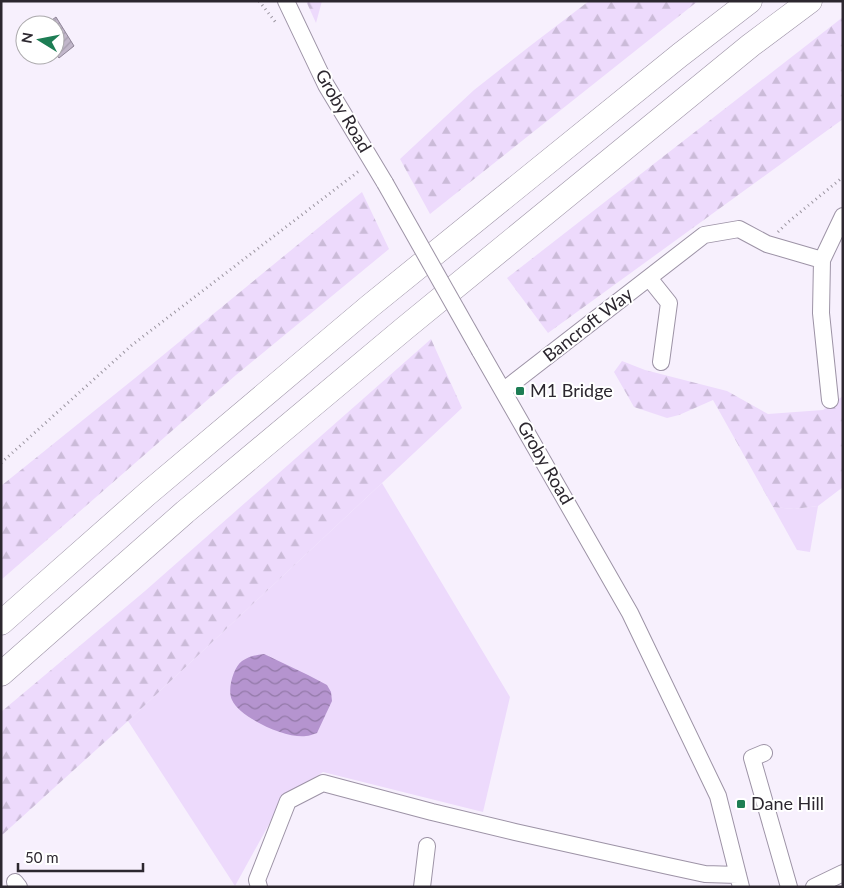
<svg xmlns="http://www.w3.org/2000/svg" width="844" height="888" viewBox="0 0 844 888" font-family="Lato,sans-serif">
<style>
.green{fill:#eddafc}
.forest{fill:url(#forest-firs)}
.water{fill:url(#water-waves)}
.building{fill:url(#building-hatch);stroke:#8f8598}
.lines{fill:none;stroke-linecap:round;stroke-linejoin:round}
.minor-casing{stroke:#9d93a6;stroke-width:18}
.highway-casing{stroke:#9d93a6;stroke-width:25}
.path{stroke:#9c96a1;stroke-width:3;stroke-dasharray:1 4;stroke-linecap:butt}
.minor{stroke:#fff;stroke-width:16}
.highway{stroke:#fff;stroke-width:24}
.minor-bridge-casing{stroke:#9d93a6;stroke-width:18;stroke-linecap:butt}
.minor-bridge{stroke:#fff;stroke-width:16}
.poi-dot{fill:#1d7d54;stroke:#fff;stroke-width:2}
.labels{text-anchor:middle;stroke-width:4;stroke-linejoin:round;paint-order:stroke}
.street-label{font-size:18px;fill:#2c272f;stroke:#fff}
.poi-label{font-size:18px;fill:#2c272f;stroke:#fff;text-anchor:start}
</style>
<defs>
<pattern id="forest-firs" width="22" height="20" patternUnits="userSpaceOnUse" patternTransform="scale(1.25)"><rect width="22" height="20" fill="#eddafc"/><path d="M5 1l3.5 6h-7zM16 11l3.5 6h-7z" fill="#cbbbd8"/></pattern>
<pattern id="water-waves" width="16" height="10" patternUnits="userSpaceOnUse" patternTransform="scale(1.25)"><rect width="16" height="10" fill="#b594cf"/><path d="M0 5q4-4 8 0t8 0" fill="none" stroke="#9379a8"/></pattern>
<pattern id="building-hatch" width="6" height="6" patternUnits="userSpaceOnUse" patternTransform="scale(1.25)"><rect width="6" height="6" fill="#c1b6ca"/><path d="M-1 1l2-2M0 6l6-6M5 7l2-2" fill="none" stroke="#a69cae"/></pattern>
</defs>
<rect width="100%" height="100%" fill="#f7f0fd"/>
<path class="green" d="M382 483 510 697 483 812 323 772 284 797 235 886 128 721Z
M818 506 810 552 797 550 773 507 794 509Z"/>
<path class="forest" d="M306 1H322L316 23Z
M589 1H698L430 214 400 159 474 90 530 46Z
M843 17V119L548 333 507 278Z
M362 192 389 249 236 375 1 580V486L145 370Z
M431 339 462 408 128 721 1 836V712L145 591Z
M622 361 645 370 727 391 768 414 823 410 843 396V487L818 506 794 509 773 507 713 400 679 415 667 418 634 407 614 372Z"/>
<path class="water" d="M264 654 308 675 327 685 331 692 332 701 317 733C313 734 309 736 306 736 287 739 240 718 232 700 227 690 233 668 242 661 249 656 256 655 264 654Z"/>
<path class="building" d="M56 17 74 46 59 58 55 53V25H45Z"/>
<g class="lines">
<g class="minor-casing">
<path id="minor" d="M286 1 326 85 385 183
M649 278 669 303 661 362
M480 351 630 613 718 796 741 887
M504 390 704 235 739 229 767 244 822 260
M830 400 821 313 822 260 843 216
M764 753 752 758 789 887
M15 882 19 887
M259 887 257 880 288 801 323 783 432 812 515 832 668 866 705 874 738 875
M422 887 427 846
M814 887 843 873"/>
</g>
<g class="highway-casing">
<path id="highway" d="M1 623 147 494 370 306 680 55 750 1
M1 674 185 512 405 328 751 45 810 1"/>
</g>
<path class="path" d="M259 1 277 24
M778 232 787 223 843 177
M1 463 132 345 359 171"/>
<use href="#minor" class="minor"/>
<use href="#highway" class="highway"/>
<g class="minor-bridge-casing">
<path id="minor-bridge" d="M385 183 480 351"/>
</g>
<use href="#minor-bridge" class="minor-bridge"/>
</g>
<g class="poi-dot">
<rect x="515" y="386" width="10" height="10" rx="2.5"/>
<rect x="736" y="799" width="10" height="10" rx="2.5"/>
</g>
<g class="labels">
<g class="street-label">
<text transform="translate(343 111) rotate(60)" y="6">Groby Road</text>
<text transform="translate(588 325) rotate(-38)" y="6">Bancroft Way</text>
<text transform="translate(545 463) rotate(60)" y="6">Groby Road</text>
</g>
<g class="poi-label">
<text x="530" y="397">M1 Bridge</text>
<text x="751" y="810">Dane Hill</text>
</g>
</g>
<rect width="844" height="888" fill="none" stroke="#2c272f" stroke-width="5"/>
<g transform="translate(40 40) rotate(280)"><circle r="24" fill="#ffffff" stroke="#aba9ac"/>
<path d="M0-4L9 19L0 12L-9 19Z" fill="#1d7d54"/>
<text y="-8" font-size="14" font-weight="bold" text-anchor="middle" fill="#2c272f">N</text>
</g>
<path d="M18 863v8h125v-8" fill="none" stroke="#2c272f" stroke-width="2.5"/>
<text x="25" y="863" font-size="15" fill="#2c272f" stroke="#ffffff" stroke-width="4" paint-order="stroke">50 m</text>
</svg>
